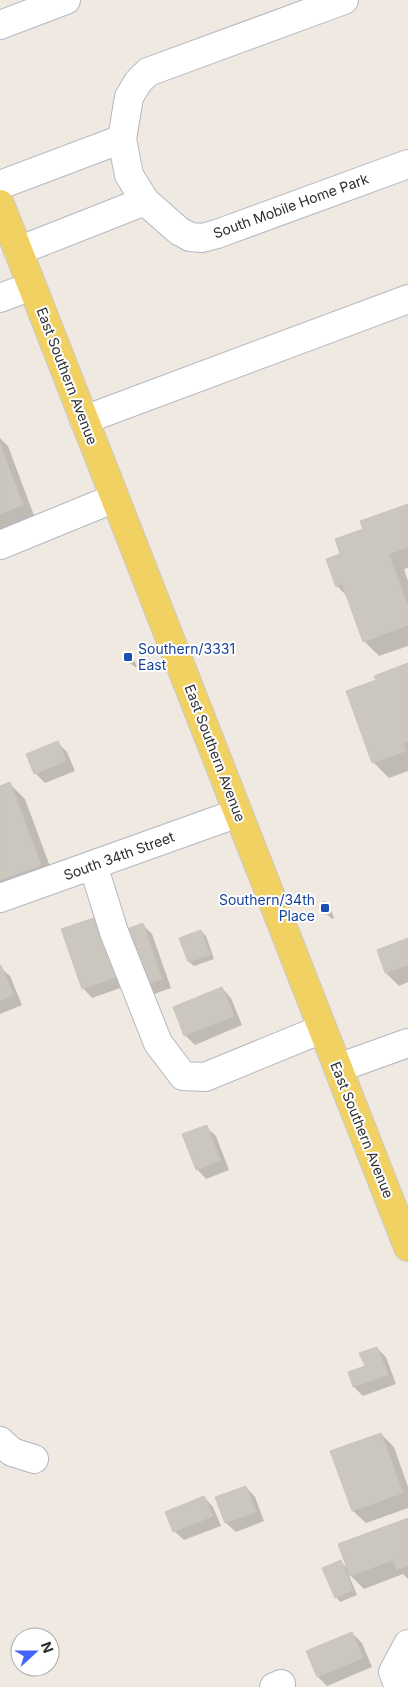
<svg xmlns="http://www.w3.org/2000/svg" width="408" height="1687" viewBox="0 0 408 1687" font-family="Inter,sans-serif">
<style>
.shadow{fill:#0003}
.building{fill:#cbc7bf;stroke:#cbc5ba}
.lines{fill:none;stroke-linecap:round;stroke-linejoin:round}
.minor-casing{stroke:#b4b7c1;stroke-width:30}
.major-casing{stroke:#c9c9c9;stroke-width:30}
.minor{stroke:#fff;stroke-width:28}
.major{stroke:#f2d163;stroke-width:28}
.transit-dot{fill:#1a4fb4;stroke:#fff;stroke-width:2}
.labels{text-anchor:middle;stroke-width:4;stroke-linejoin:round;paint-order:stroke}
.street-label{font-size:14px;fill:#2e2e2e;stroke:#fff}
.transit-label{font-size:14px;fill:#164399;stroke:#fff;text-anchor:start}
</style>
<rect width="100%" height="100%" fill="#efe9e1"/>
<path class="shadow" d="M0 438 8 446 35 518 0 532Z
M408 505V568L404 569 408 581V646L379 656 364 641 348 597 337 586 342 555 365 529Z
M128 652 133 657 137 667H135L130 663 126 653Z
M408 664V771L389 778 373 762Z
M58 743 67 752 75 771 45 783 35 773 28 755Z
M10 784 25 799 55 880 0 901V787Z
M325 902 330 907 334 918 332 919 327 914Z
M96 918 126 986 92 998 83 988Z
M143 925 152 934 171 988 154 994 145 984Z
M201 931 206 936 214 959 194 966 189 962 181 938Z
M408 939V982L399 986 386 973 378 950Z
M0 967 10 976 22 1005 0 1014Z
M222 988 231 998 242 1025 195 1045 185 1035Z
M206 1127 216 1136 229 1170 206 1179 197 1169Z
M377 1348 386 1357 396 1384 363 1396 354 1387 349 1373 366 1367Z
M381 1434 394 1447 408 1487V1508L366 1523 353 1511Z
M246 1487 255 1497 264 1521 236 1532 226 1523 217 1498Z
M204 1497 213 1507 221 1526 184 1540 174 1531Z
M408 1520V1579L403 1574 364 1589 348 1573 357 1595 340 1602 336 1597 341 1562 349 1570Z
M352 1633 362 1643 372 1667 327 1686 318 1677Z"/>
<path class="building" d="M0 444 23 505 0 514Z
M408 504V547L389 554 408 607V625L363 642 342 584 336 587 326 559 340 554 335 539 363 529 360 521Z
M129 651 133 662 129 663 125 652Z
M408 663V742L403 743 406 751 372 763 346 691 376 680 374 676Z
M58 741 66 761 34 774 26 754Z
M10 782 41 865 0 880V786Z
M325 901 330 913 326 915 321 903Z
M97 917 117 977 82 989 61 929Z
M143 923 162 979 144 985 124 930Z
M201 930 210 955 188 962 179 938Z
M408 938V965L385 973 377 950Z
M1 965 13 995 0 1001V966Z
M222 987 234 1016 184 1036 173 1007Z
M207 1125 220 1160 196 1170 182 1134Z
M377 1347 388 1375 353 1387 348 1372 365 1366 359 1353Z
M381 1433 403 1493 352 1511 330 1451Z
M246 1486 256 1512 225 1523 215 1497Z
M204 1496 213 1516 173 1532 165 1512Z
M408 1518V1565L397 1570 393 1560 350 1576 338 1544Z
M341 1560 353 1590 335 1598 322 1568Z
M352 1632 363 1658 317 1677 306 1651Z"/>
<g class="lines">
<g class="minor-casing">
<path id="minor" d="M344 0 148 72 138 82 129 97 122 139 129 175 145 201 179 231 190 237 202 238 217 234 408 164
M0 25 66 0
M0 185 122 139
M18 251 145 201
M0 298 32 286
M84 420 408 299
M0 545 115 498
M93 865 114 932 158 1043 183 1076 205 1077 322 1029
M0 898 238 813
M338 1068 408 1043
M0 1441 12 1452 34 1459
M274 1687 281 1684
M399 1687 393 1672 408 1644"/>
</g>
<g class="major-casing">
<path id="major" d="M0 204 408 1247"/>
</g>
<use href="#minor" class="minor"/>
<use href="#major" class="major"/>
</g>
<g class="transit-dot">
<rect x="123" y="652" width="10" height="10" rx="2.5"/>
<rect x="320" y="903" width="10" height="10" rx="2.5"/>
</g>
<g class="labels">
<g class="street-label">
<text transform="translate(291 206) rotate(-20)" y="5">South Mobile Home Park</text>
<text transform="translate(67 376) rotate(69)" y="5">East Southern Avenue</text>
<text transform="translate(215 753) rotate(69)" y="5">East Southern Avenue</text>
<text transform="translate(119 856) rotate(-20)" y="5">South 34th Street</text>
<text transform="translate(362 1130) rotate(68)" y="5">East Southern Avenue</text>
</g>
<g class="transit-label">
<text x="138" y="654">Southern/3331<tspan x="138" dy="16">East</tspan></text>
<text x="315" y="905" text-anchor="end">Southern/34th<tspan x="315" dy="16">Place</tspan></text>
</g>
</g>
<g transform="translate(35 1652) rotate(69)"><circle r="24" fill="#ffffff" stroke="#ababab"/>
<path d="M0-4L9 19L0 12L-9 19Z" fill="#4264fb"/>
<text y="-8" font-size="14" font-weight="bold" text-anchor="middle" fill="#2e2e2e">N</text>
</g>
</svg>
